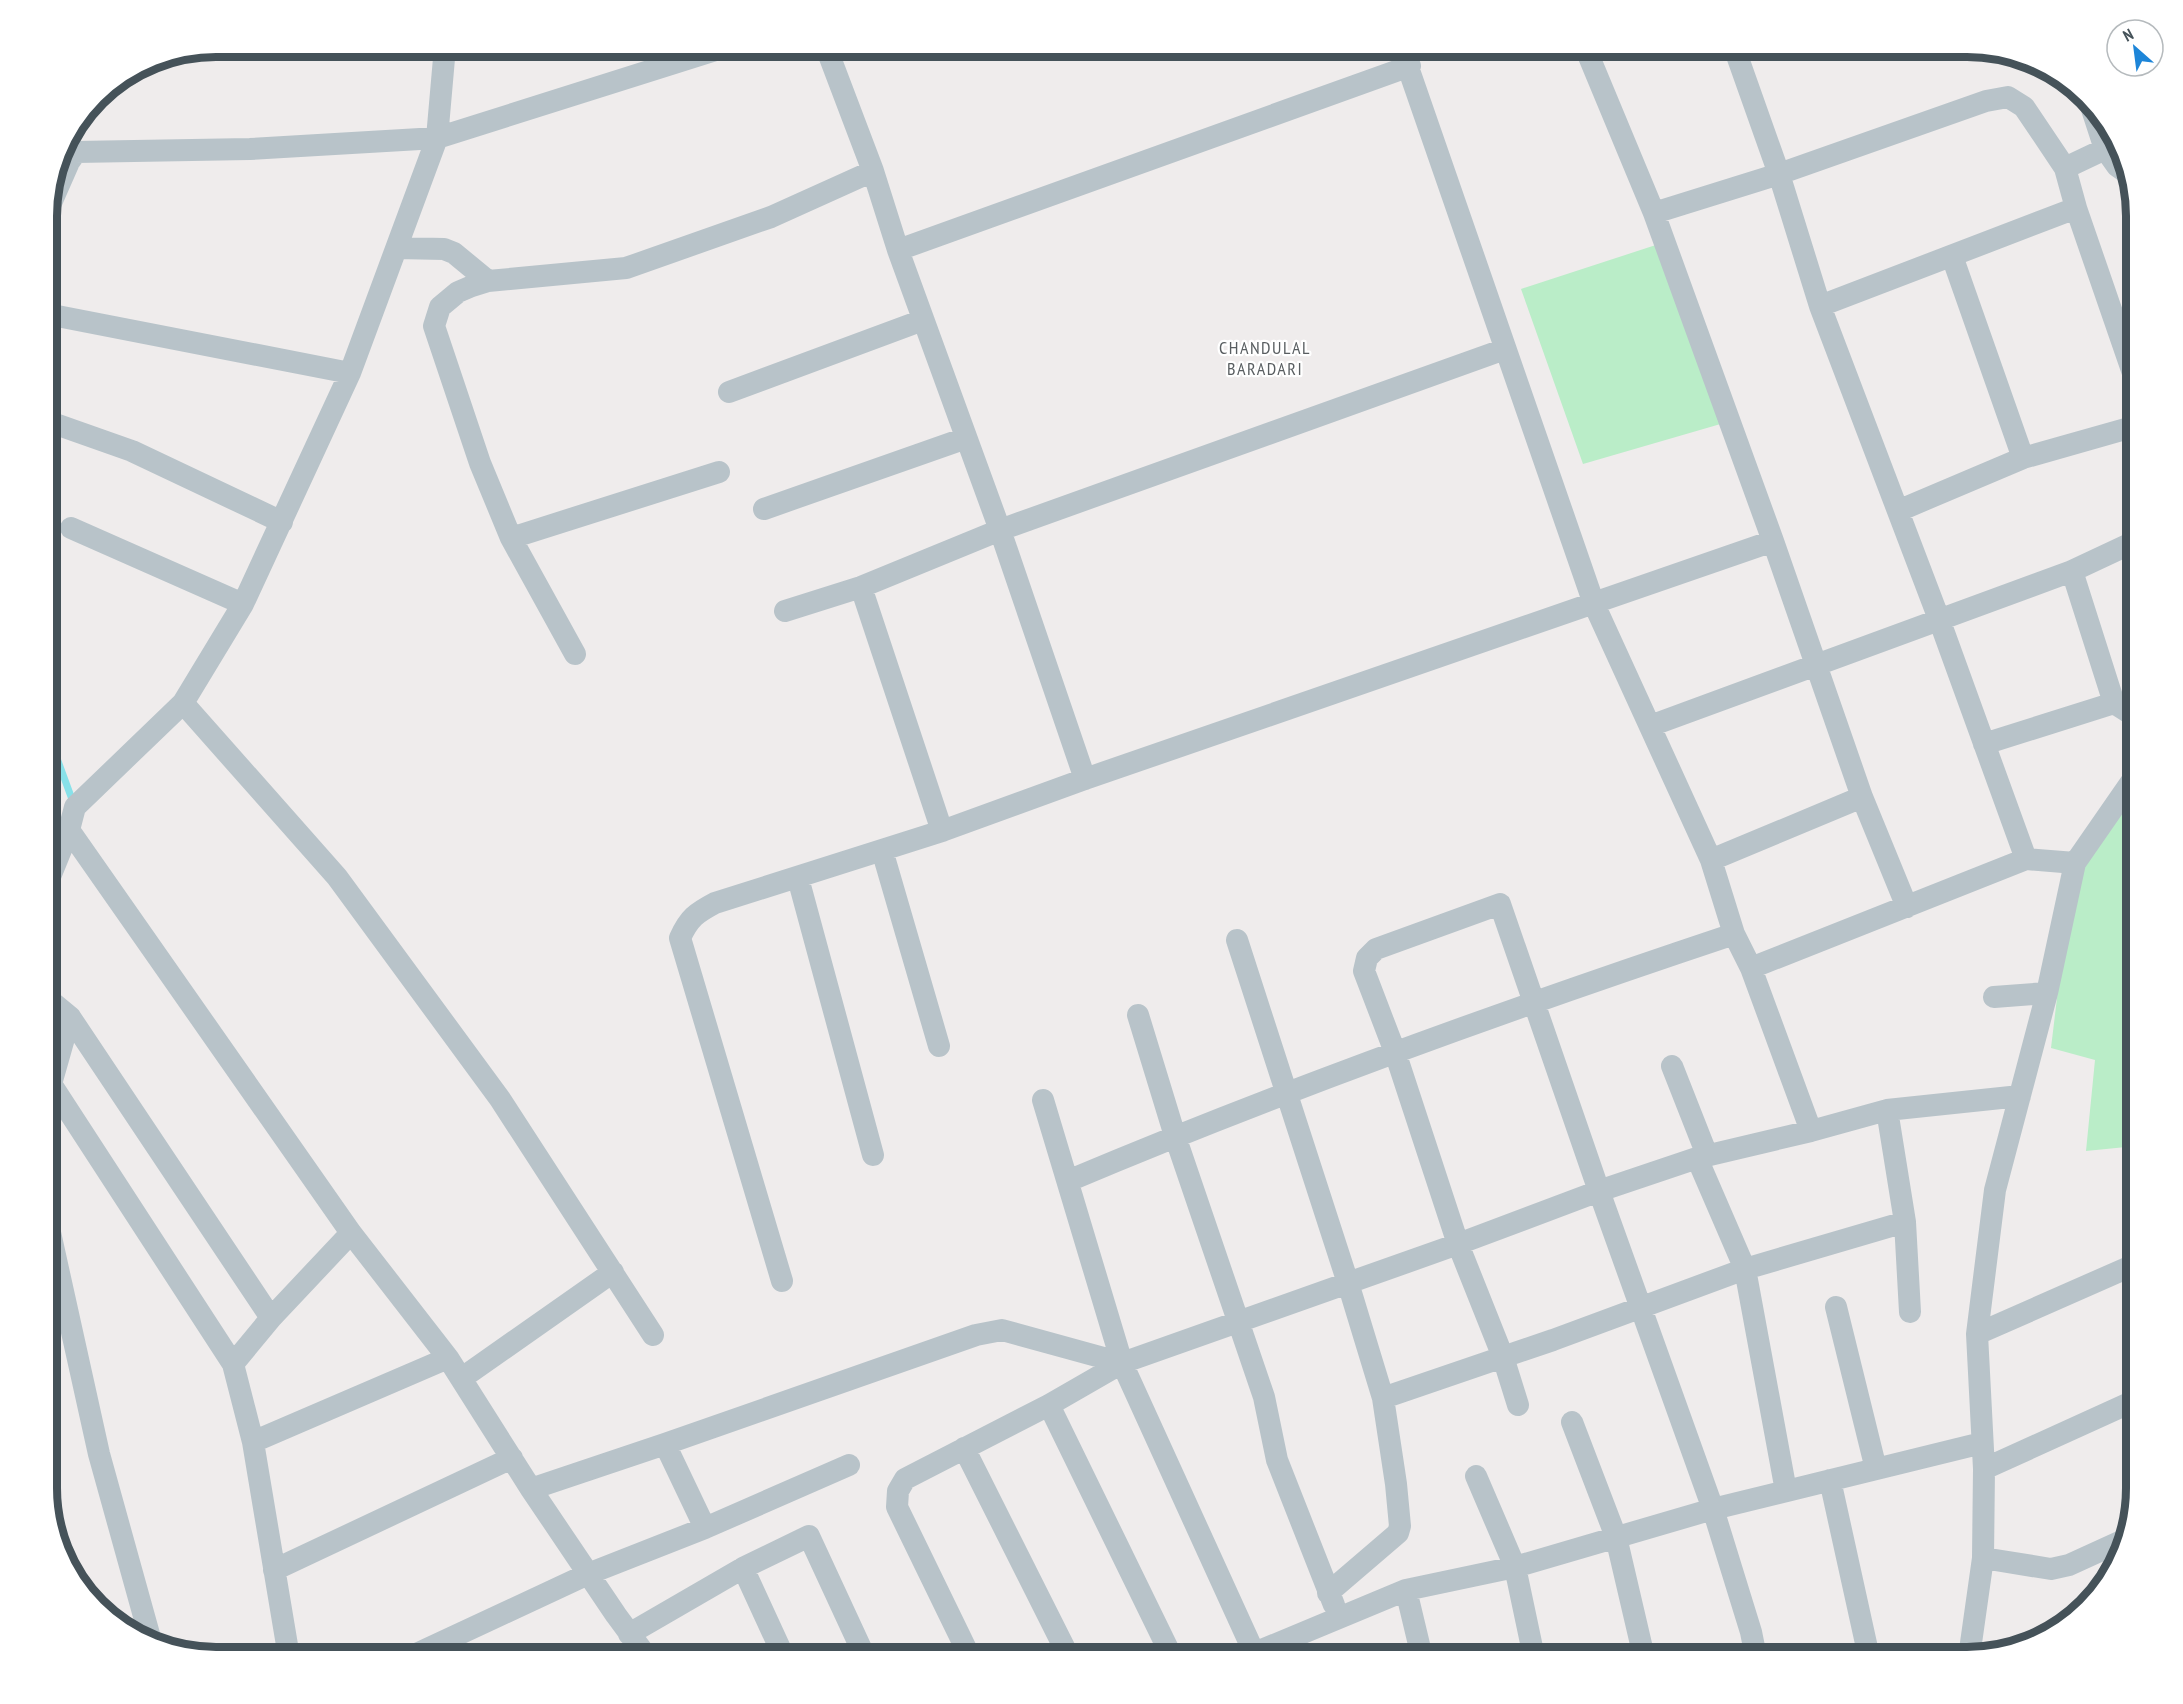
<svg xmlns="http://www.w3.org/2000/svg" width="2183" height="1704" viewBox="0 0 2183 1704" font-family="'PT Sans Narrow',sans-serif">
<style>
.green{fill:#baedc8}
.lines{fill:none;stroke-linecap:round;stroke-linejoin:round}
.stream{stroke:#88e1e9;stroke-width:7}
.minor{stroke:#b8c3c9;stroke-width:22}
.labels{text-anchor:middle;stroke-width:4.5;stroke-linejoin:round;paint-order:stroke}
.neighbourhood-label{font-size:18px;letter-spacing:1.5px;fill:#595e61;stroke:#fff}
.rim{fill:none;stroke:#455259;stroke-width:8}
</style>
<rect width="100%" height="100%" fill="#efecec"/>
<path class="green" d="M1665 242 1724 423 1583 464 1521 289Z
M2136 787V1146L2086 1151 2095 1060 2051 1048 2067 915 2081 864Z"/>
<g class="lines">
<path class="stream" d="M47 731 73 802"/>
<path class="minor" d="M826 47 873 171 898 250 1000 530 1085 779
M1401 47 1594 604 1711 860 1734 934 1751 968 1811 1131
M1585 47 1654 213 1773 541 1862 797 1711 860
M1734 47 1779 174 1820 306 1939 619 2026 859
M2105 149 2117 166 2127 173
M2065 168 2105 149 2090 103
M2076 208 2136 382
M47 212 69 162 76 152 250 149 437 138 725 47
M1654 213 1779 174 1986 101 2008 97 2024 107 2065 168 2076 208 1820 306
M2133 242 2136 241
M397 248 444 249 454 253 488 281
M898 250 1410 66
M1952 256 2023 458
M47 314 350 373
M729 392 923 320
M47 421 132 451 282 522
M764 509 966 438
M1898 511 2023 458 2136 426
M71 528 243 604
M511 538 719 472
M2072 571 2114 703
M861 587 942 831
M785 611 861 587 1000 530 1505 349
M575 654 511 538 480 463 434 326 440 307 458 292 472 286 488 281 626 268 771 217 873 171
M183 703 337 877 500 1099 653 1335
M1650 726 2072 571 2136 541
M1984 744 2114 703 2136 717
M1862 797 1907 907
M69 830 351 1233 448 1358 531 1489 616 1615 647 1657
M882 850 939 1046
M798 878 873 1155
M47 884 69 830 75 807 183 703 243 604 350 373 437 138 445 47
M1237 940 1348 1283 1383 1398 1396 1484 1400 1526 1398 1533 1328 1593
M1751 968 2026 859 2075 863
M1994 997 2047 993
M47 998 70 1017 51 1084 233 1364 253 1442 289 1657
M1138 1015 1175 1136 1264 1397 1277 1460 1334 1605
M70 1017 271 1318
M1672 1066 1707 1155
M1043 1100 1122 1363
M1887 1110 1905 1222 1910 1312
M1697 1158 1745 1269 1786 1491
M1068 1181C1286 1089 1509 1009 1734 934
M47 1219 99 1454 152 1645
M782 1281 680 938C689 918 696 913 715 903L942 831 1085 779 1773 541
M1836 1307 1876 1469
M1977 1334 2136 1264
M233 1364 271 1318 351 1233
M462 1378 613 1272
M1383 1398 1553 1340 1745 1269 1905 1222
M1049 1405 1172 1657
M1518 1405 1503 1357 1458 1244 1395 1052 1364 971 1367 958 1376 949 1500 904 1599 1191 1713 1509 1751 1632 1756 1657
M1572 1422 1616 1537 1644 1657
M253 1442 448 1358
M665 1444 705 1528
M964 1448 1069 1657
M1984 1469 2136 1400
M1476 1476 1515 1567 1534 1657
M1830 1480 1869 1657
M531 1489 665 1444 976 1335 1002 1330 1122 1363 1458 1244 1599 1191 1697 1158 1811 1131 1887 1110 2020 1096
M1983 1558 2051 1569 2069 1565 2126 1539
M743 1568 784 1657
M274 1570 512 1458
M1406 1590 1422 1657
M629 1634 743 1568 809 1536 865 1657
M410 1657 588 1574 705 1528 849 1465
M970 1657 897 1507 898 1491 905 1479 1049 1405 1122 1363 1256 1657
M1245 1657 1406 1590 1515 1567 1713 1509 1982 1443
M1969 1657 1983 1558 1984 1469 1977 1334 1995 1190 2047 993 2075 863 2136 775"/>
</g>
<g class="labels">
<g class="neighbourhood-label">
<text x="1265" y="354">CHANDULAL<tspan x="1265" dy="21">BARADARI</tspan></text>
</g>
</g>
<path d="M0 0H2183V1704H0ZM216 57H1967A159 159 0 0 1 2126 216V1488A159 159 0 0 1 1967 1647H216A159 159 0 0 1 57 1488V216A159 159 0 0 1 216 57Z" fill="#fff" fill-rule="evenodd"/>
<path class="rim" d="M216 57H1967A159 159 0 0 1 2126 216V1488A159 159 0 0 1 1967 1647H216A159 159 0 0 1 57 1488V216A159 159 0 0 1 216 57Z"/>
<g transform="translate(2135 48) rotate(332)"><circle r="28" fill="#ffffff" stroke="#b5babd" stroke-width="1.5"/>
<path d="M0-4.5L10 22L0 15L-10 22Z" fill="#1d85d8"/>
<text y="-9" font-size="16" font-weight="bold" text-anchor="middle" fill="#455259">N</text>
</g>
</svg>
